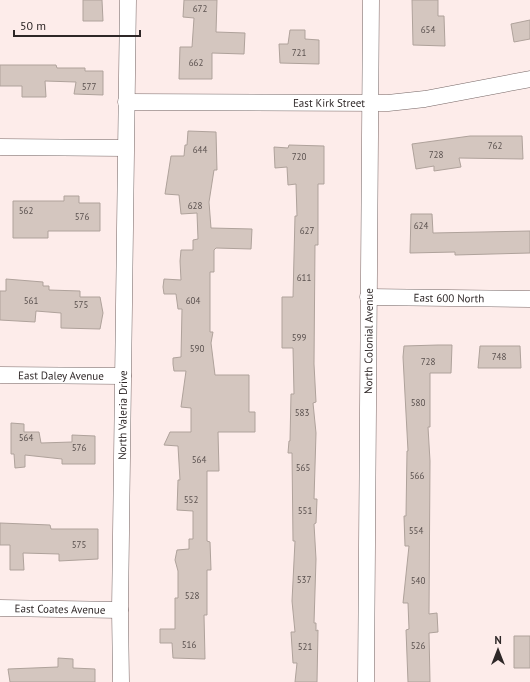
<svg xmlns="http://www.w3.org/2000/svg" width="530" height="682" viewBox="0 0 530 682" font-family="'PT Sans',sans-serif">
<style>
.building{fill:#d4c6bf;stroke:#afa29b}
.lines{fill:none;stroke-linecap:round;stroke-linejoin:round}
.street-casing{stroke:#756665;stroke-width:17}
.street{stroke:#fff;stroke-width:16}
.labels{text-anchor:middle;stroke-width:3;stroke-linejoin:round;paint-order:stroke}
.number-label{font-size:9px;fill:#584f4d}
.street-label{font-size:11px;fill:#2e2727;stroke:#fdecea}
</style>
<rect width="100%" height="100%" fill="#fdecea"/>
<path class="building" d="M83 0H102L103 21H83Z
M184 0H217L216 32 245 33 244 54 212 53V79H179L180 47H192L194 18 183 17Z
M412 0H438V16H444L445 46 413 45Z
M530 20V39L514 42 511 24Z
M290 30H305V39L319 40V64L280 63 279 44H288Z
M0 65H56L57 68H85V71H103V95L74 94 76 82 45 81 46 97H22V86H0Z
M188 131 216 132 217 170H214L209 202 211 228 252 229 251 249 216 248 214 250V272H210V332H213L211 343 215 375H249V412H255V432H218L219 471H207V541L210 542 211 570H207V615H204L205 659 173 658 172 643H160V629H175V598H178V571L175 560 177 550 189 549V539H193V511L177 510 178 480H180L178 446 164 445 170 432H191V408L181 407 186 371H174L173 364V358L181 357 182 309H178L176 294H164L163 287 164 279 181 280 180 261 181 250H193V240L198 239 197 213 181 214 179 195 165 194 171 156H184L185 145H187Z
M470 136H522L523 159 459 158 461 167 434 171V166L416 169 412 144Z
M289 145 324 146V184H318V245H315L314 364 316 402 313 403 316 433 314 499H317L316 523 314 524 316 559 314 623H316V631L318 630 317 682H295L297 663H293L291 632H295L292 601 295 541H293L292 453H288L289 441H290L291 394H294L293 348H282V297H293L295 216H297L296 184 288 185 287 167 275 168 274 147 288 148Z
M64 196H79V203H100V231H48V238H13V201H64Z
M411 214H432L433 233 530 231V253L455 255V252L410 253Z
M6 279 43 282V286H49V290L80 291V297H100L103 313 100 329 61 328V313L36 311 35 322 0 320V291H6Z
M438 345H452L451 373H430V427H428L430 461 429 614 437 613 438 632 429 633 430 682H408L406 630 409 629 408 603H403L409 546H405L404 516H406L407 451H408L403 357 404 346Z
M480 346H520L521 368H478Z
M11 423 24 424V432H39L41 443 72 442V435L95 436V464H62V459L25 455V467L15 468 14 454H11Z
M0 523 50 525 51 529H98V559L59 561V554L23 553 24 570H10V545H0Z
M514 636H530V668H514Z
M58 658 73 659V668L95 669V682H10L8 669 58 667Z"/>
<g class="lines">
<g class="street-casing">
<g id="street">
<path id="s1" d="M126 102 388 103 425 99 530 79"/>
<path d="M0 147 125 148"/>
<path id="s2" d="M368 297 530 299"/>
<path id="s3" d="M0 375 123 376"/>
<path id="s4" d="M0 608 120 610"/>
<path id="s5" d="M121 682 120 610 128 0"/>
<path id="s6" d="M366 682 371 0"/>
</g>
</g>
<use href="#street" class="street"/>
</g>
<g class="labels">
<g class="number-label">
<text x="200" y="12">672</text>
<text x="428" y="33">654</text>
<text x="299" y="56">721</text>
<text x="196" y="66">662</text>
<text x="89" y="90">577</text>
<text x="495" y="149">762</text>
<text x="200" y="153">644</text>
<text x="436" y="158">728</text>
<text x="299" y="160">720</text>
<text x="195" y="209">628</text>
<text x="26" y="214">562</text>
<text x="82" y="220">576</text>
<text x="421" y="229">624</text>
<text x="307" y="234">627</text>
<text x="304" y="281">611</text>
<text x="31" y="304">561</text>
<text x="193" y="304">604</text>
<text x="81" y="308">575</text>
<text x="299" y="341">599</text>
<text x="197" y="352">590</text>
<text x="499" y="360">748</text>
<text x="428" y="365">728</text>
<text x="418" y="406">580</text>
<text x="302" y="416">583</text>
<text x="26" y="441">564</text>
<text x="79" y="451">576</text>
<text x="199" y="463">564</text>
<text x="303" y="471">565</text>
<text x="417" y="479">566</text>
<text x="191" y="503">552</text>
<text x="305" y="514">551</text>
<text x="416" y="534">554</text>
<text x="79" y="548">575</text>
<text x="304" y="583">537</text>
<text x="418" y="584">540</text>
<text x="192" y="599">528</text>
<text x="189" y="648">516</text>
<text x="418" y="649">526</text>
<text x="305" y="650">521</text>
</g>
<g class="street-label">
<text dy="4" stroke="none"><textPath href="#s1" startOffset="203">East Kirk Street</textPath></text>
<text dy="4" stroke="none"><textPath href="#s2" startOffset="81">East 600 North</textPath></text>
<text dy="4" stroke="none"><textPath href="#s6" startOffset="341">North Colonial Avenue</textPath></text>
<text dy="4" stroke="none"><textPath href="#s3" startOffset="61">East Daley Avenue</textPath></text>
<text dy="4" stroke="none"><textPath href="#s5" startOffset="267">North Valeria Drive</textPath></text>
<text dy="4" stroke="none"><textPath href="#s4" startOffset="60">East Coates Avenue</textPath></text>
</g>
</g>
<g transform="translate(498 650)" stroke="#fdecea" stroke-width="3" paint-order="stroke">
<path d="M0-3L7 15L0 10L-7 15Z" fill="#2e2727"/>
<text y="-6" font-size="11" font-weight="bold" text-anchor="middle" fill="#2e2727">N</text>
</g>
<path d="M14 30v6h126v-6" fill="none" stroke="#2e2727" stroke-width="2"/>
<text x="20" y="30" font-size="12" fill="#2e2727" stroke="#fdecea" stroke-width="3" paint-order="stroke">50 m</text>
</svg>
